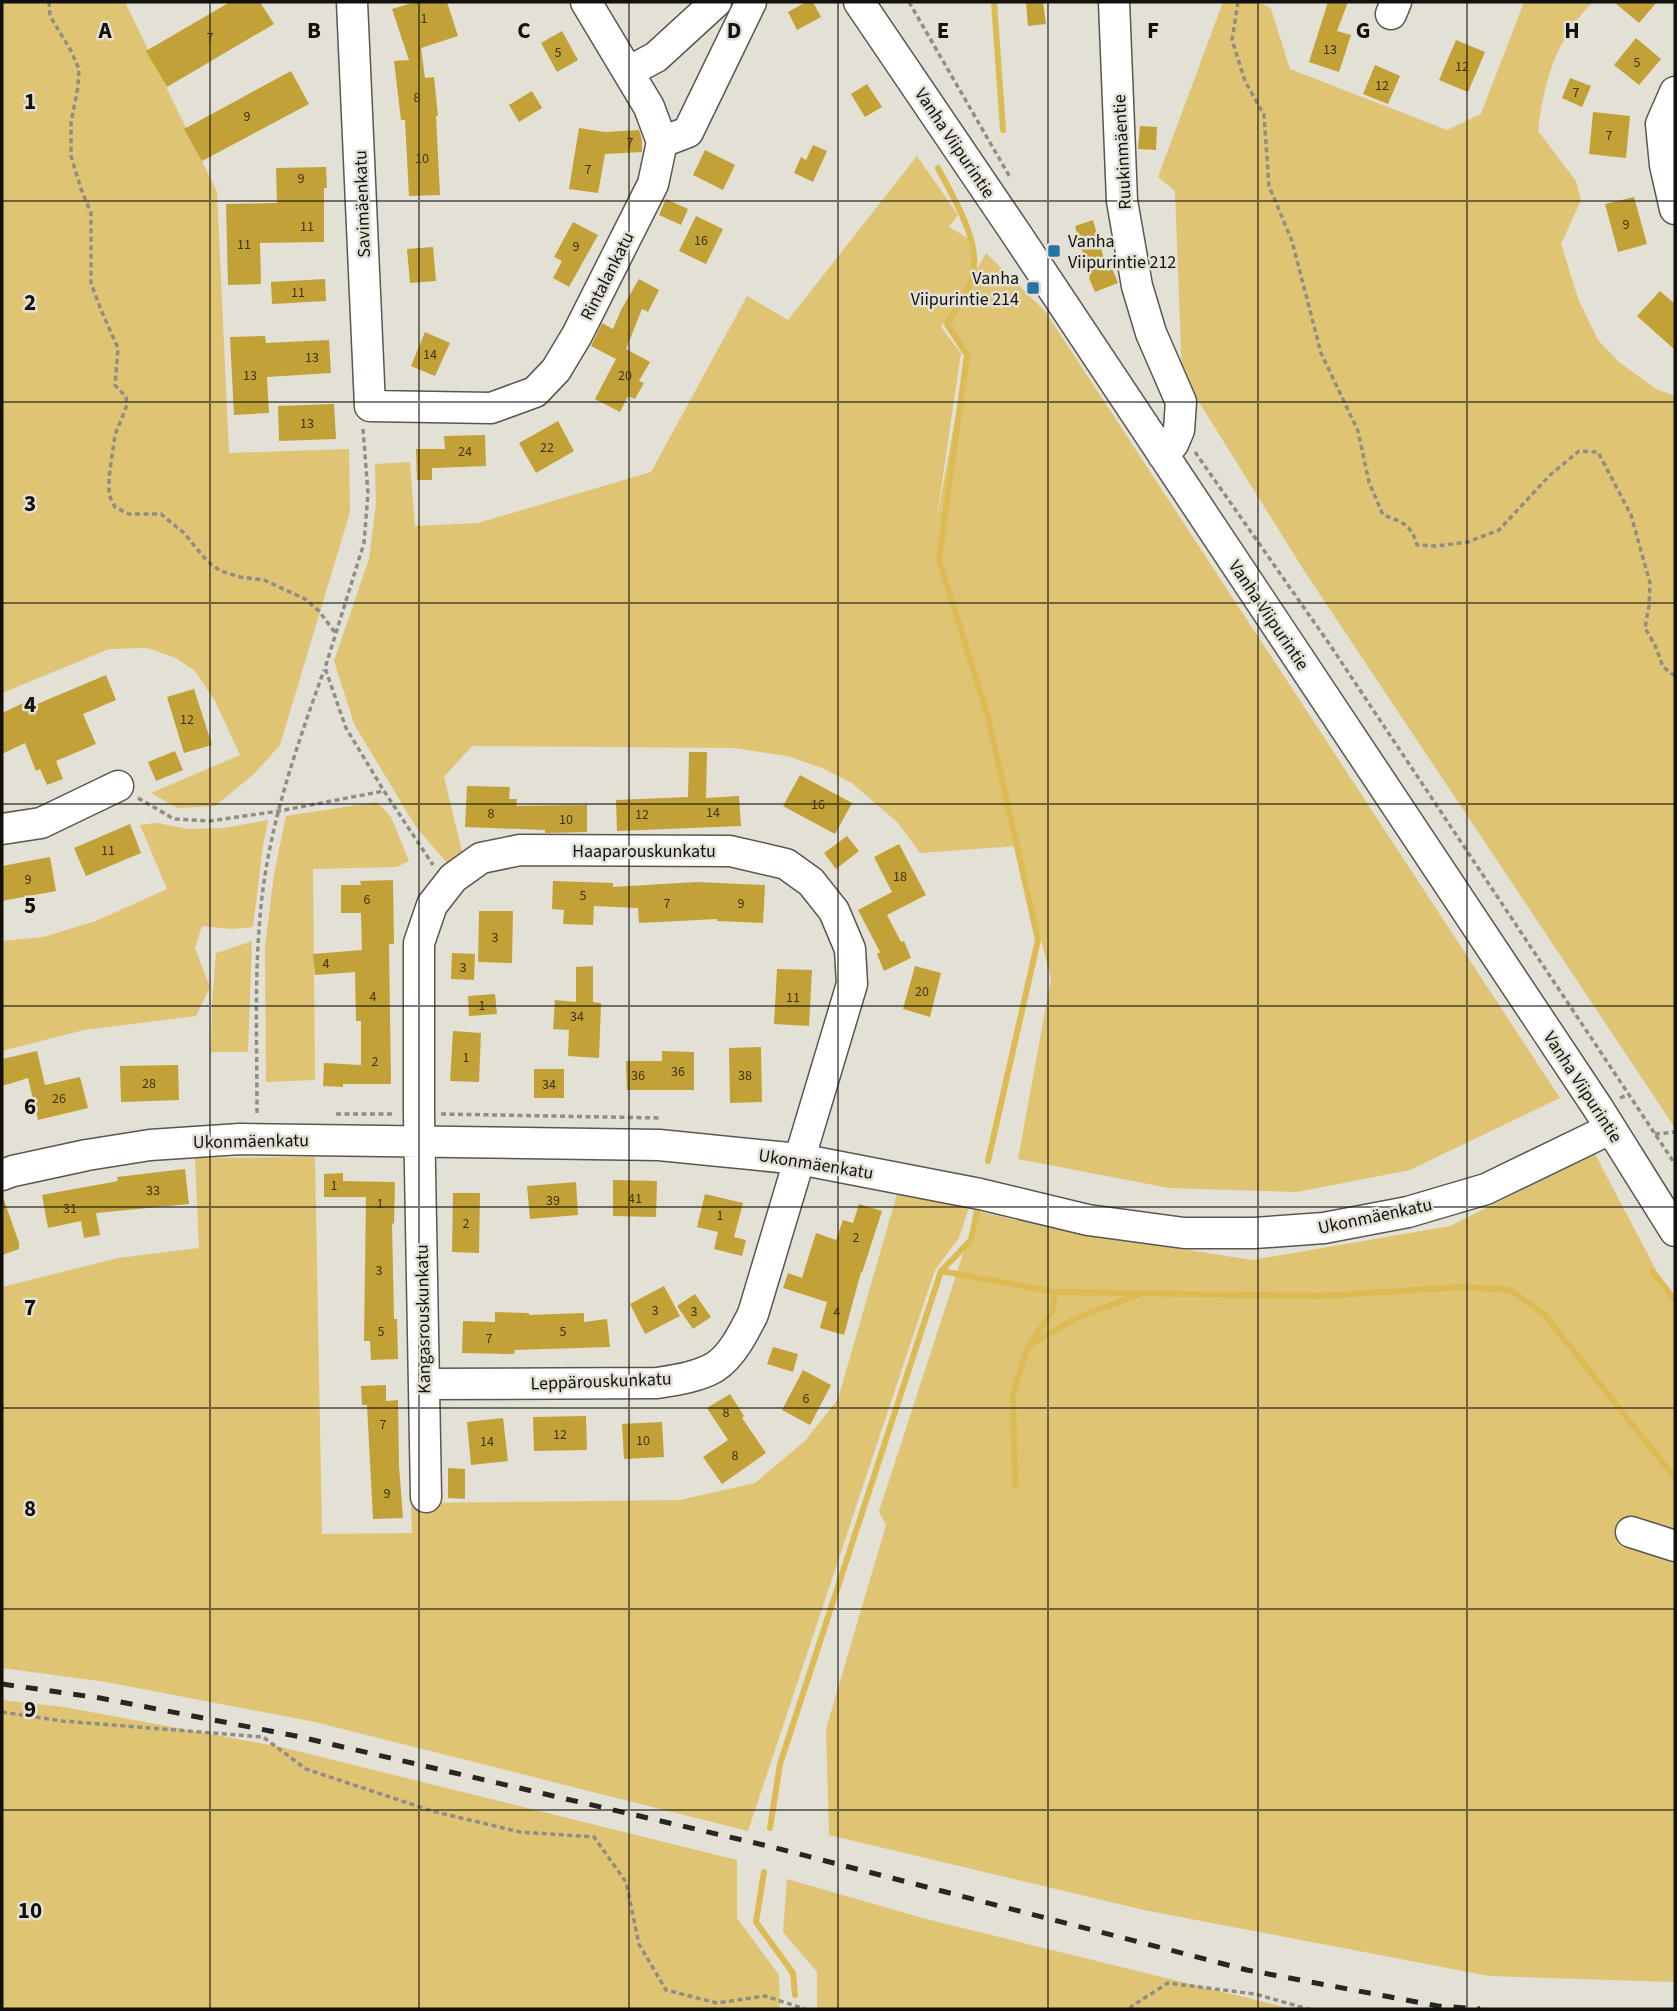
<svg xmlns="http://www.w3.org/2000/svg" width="1677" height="2011" viewBox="0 0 1677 2011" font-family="'Source Sans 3',sans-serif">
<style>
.green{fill:#dfc473;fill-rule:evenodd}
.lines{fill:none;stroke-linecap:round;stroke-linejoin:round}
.stream{stroke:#dcbb54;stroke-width:6}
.building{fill:#c2a137}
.minor-casing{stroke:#5a574f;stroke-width:33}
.path{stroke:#908d86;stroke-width:3.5;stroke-dasharray:5 3.5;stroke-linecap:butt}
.minor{stroke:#fff;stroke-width:30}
.rail{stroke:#272622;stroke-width:5;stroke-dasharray:12 12;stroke-linecap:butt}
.grid{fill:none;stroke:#12110d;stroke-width:2;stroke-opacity:0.55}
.poi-dot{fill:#2574a6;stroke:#e3e0d6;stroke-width:2.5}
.labels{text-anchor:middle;stroke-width:5;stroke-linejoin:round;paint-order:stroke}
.number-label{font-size:14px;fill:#3e3518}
.street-label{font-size:18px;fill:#12110d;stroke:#e3e0d6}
.poi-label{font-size:18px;fill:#12110d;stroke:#e3e0d6;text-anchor:start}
.grid-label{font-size:23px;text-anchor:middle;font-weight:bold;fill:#12110d;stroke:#e3e0d6;stroke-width:5;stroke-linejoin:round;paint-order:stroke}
</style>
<rect width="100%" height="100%" fill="#e3e0d6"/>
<path class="green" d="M2 2H125L217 192 229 453 349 449 350 512 280 745 255 773 215 806 178 808 151 793 240 755 215 701 195 671 176 658 147 648 109 649 2 693Z
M1223 2H1260L1271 9 1290 69 1447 130 1481 114 1524 2H1593C1556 38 1544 81 1538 131L1576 181 1581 200 1561 244 1579 301 1598 340 1619 362 1656 389 1675 396V1128L1305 572 1182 375 1175 191 1158 177Z
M917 156 958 215 949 227 968 238 976 271 986 253 1045 311 1560 1098 1410 1170 1297 1192 1169 1188 1018 1159 1051 979 1017 846 920 853 898 823 852 783 822 768 787 756 733 748 472 746 444 777 462 851 448 864 416 827 354 724 334 661 369 559 376 504 375 464 410 462 415 526 478 523 651 472 747 296 788 320ZM956 308 947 324 967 355 936 523 961 353 941 327Z
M377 802 391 817 409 861 397 867 313 869 315 1080 266 1082 265 946 274 874 286 816Z
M268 820 263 846 253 927 232 929 202 926 195 948 210 987 196 1016 84 1030 2 1051V941L43 937 96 921 167 889 140 825 157 823 188 829 224 828Z
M252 941 248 1052H211L212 1002 216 953Z
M1595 1154 1675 1306V1982L1489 1976 1144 1910 829 1835 826 1729 886 1525 879 1511 977 1211 1054 1229 1252 1260 1450 1226Z
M315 1157 322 1534 412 1533 411 1503 680 1500 755 1483 805 1441 838 1399 897 1194 969 1207 959 1238 935 1270 748 1831 315 1722 106 1682 2 1668V1287L118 1258 199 1248 195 1158Z
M2 1700 64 1707 281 1747 737 1860V1918L779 1975 780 2009H2Z
M787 1879 926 1919 1292 2009H817V1972L783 1932Z"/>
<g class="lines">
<path class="stream" d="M994 2 1003 130
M938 168C953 197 985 248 971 281 965 296 955 310 947 324L967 355 939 560 987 713 1038 940 988 1161
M941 1271 1055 1292 1321 1296 1462 1287 1510 1290 1544 1314 1675 1478
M1652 1271 1675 1300
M1031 1342 1052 1312 1055 1292
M1015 1485 1013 1394 1028 1346 1076 1318 1138 1295
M770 1828 780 1764 941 1271 971 1240 977 1211
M764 1872 756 1922 793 1973 795 1995"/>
</g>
<path class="building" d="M230 2H260L274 24 167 87 146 51Z
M415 2H447L458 36 421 48 425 78 434 77 438 116H436L440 195 409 196 405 120H401L394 61 409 60 392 9Z
M806 2H813L821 17 797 30 788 12Z
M1026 2H1043L1046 24 1028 26Z
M1328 2H1348L1337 31 1351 35 1339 72 1309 62Z
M1614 2H1657L1639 23Z
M562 31 578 60 557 72 541 43Z
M1636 38 1661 59 1639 85 1614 65Z
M1456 40 1485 52 1468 92 1439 80Z
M1375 65 1400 76 1388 104 1363 94Z
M291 71 309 104 202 161 184 129Z
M1570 78 1591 86 1582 107 1562 98Z
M867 84 882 107 865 117 851 94Z
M532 91 542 108 519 122 509 105Z
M1593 112 1630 116 1626 158 1589 154Z
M1140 126 1157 127 1156 150 1138 149Z
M579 128 605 132 639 130 642 140V152L605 154 598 193 569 189Z
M813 145 827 151 813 182 794 173 801 157 806 160Z
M705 150 735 165 723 190 693 175Z
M326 167 327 188H324V242L260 243 261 284 228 285 226 204 277 203 276 168Z
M1634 197 1647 244 1618 252 1605 204Z
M666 199 688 209 681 225 659 215Z
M696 216 723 229 706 264 679 251Z
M1093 220 1107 270 1112 268 1118 283 1095 292 1089 278 1090 277 1075 226Z
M573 222 598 235 569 287 553 278 562 261 554 257Z
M433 247 436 281 410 283 407 249Z
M325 279 326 301 272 304 271 282Z
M639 279 659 290 648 312 642 309 626 349 650 362 639 381 644 383 635 399 628 396 620 412 595 399 616 359 591 346 602 323 613 329 621 310Z
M1660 291 1675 304V350L1637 316Z
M425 332 450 343 435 376 411 366Z
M265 336 266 343 329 340 331 373 267 377 269 413 234 415 230 337Z
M334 404 336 439 279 441 278 406Z
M558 421 574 451 536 473 519 443Z
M485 435 486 466 432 468V480H417L416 449H445L444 436Z
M106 675 116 700 83 714 96 744 56 761 63 779 47 785 40 769 36 771 25 743 2 754V713L32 699 35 705Z
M194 689 212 745 184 753 167 697Z
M175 751 183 770 156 781 148 762Z
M689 752H707L706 798 739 796 741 826 617 831 616 800 688 797Z
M800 775 852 803 835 834 783 806Z
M467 786 510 787 509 799H517L516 806 587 805V832L545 833V830L465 827Z
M130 824 141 853 86 876 74 848Z
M847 836 859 851 836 869 824 853Z
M899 844 926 895 887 915 901 942 904 941 911 958 884 971 877 954 880 952 858 910 892 892 874 857Z
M50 857 56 891 2 901V866Z
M393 880 394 944H389L391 1084H343V1087L323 1086 324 1063 361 1065V1021H356L355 972 315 975 313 954 362 950 361 913H341V885H361L360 881Z
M553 881 613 883V887L696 882 765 885 763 923 717 921V919L639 923 638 908 594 906 593 925 563 924 564 910 552 909Z
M479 911H513L512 963 478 962Z
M452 953 475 954 474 980 451 979Z
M593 966V1002L601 1003 599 1058 568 1056 569 1030 553 1029 555 1000 576 1002V967Z
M915 966 941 973 930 1017 903 1009Z
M777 969 812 970 809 1026 774 1024Z
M495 994 497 1014 469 1016 468 996Z
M453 1031 481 1033 479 1082 450 1081Z
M761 1047 762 1102 730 1103 729 1048Z
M37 1051 45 1085 80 1077 88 1108 38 1120 28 1078 2 1086V1059Z
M662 1051 694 1052V1090H627L626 1061H662Z
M178 1065 179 1100 121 1102 120 1066Z
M534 1069H564V1098H534Z
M185 1169 189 1204 96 1213 100 1235 84 1238 81 1221 48 1228 42 1195 118 1181 117 1177Z
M343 1173V1181L395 1182 394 1224 392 1223 394 1319H397L398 1359 371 1360 370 1341H364L366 1197H324V1174Z
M613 1180 657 1181 656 1217 613 1216Z
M576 1182 578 1215 530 1219 527 1186Z
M453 1193H480L479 1253 452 1252Z
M705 1194 743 1203 734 1237 746 1240 742 1256 714 1249 718 1232 697 1227Z
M4 1200 19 1243V1249L2 1255V1201Z
M859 1204 882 1211 862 1273 861 1272 844 1335 820 1328 827 1302 783 1288 788 1273 802 1278 816 1233 836 1240 843 1220 853 1223Z
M664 1286 680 1316 645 1334 630 1304Z
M695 1294 711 1317 693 1329 677 1306Z
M495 1312 529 1313V1315L584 1313V1322L607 1319 610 1347 515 1350 514 1354 462 1353 463 1321 495 1322Z
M773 1347 798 1354 793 1372 767 1364Z
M803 1370 831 1385 810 1425 782 1410Z
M386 1385V1401L398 1400 399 1466 403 1518 373 1519 367 1405H362L361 1386Z
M730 1394 744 1416 742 1418 766 1453 722 1484 703 1457 728 1440 707 1408Z
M586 1416 587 1450 534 1451 533 1417Z
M503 1418 508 1461 471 1465 467 1422Z
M662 1422 664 1457 624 1459 622 1424Z
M448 1468 465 1469V1499L448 1498Z"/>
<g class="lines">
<g class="minor-casing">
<path id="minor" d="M352 2 370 406 491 408 535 392 556 370 577 335 653 184 662 142 649 107 586 2
M859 2 1015 232 1598 1108 1675 1231
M1114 2 1122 201 1137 286 1151 333 1181 402 1179 430 1173 444 1163 455
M1391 14 1396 2
M628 72 656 57 716 2
M1675 92 1661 124 1665 165 1675 209
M662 142 688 132 751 2
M2 829 41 823 118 786
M2 1175 13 1171 87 1155 150 1145 240 1139 659 1145 799 1159 980 1194 1088 1220 1184 1233H1254L1324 1228 1408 1212 1486 1189 1610 1129
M424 1384 657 1383C676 1380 698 1377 715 1367 732 1356 744 1332 753 1314L852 984 850 949 834 911 811 882 786 864 730 851 520 850 481 858 453 878 432 905 419 943V1114L426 1497
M1631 1532 1675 1546"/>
</g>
<path class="path" d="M49 2 50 16 70 49 79 69 78 87 71 122V156L81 189 91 213V283L101 310 118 348 115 385 126 397 127 405 115 435 109 477V495L115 507 129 514H161L184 533 207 561 221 571 240 577 264 580 305 599 319 611 336 634
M909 2 1011 179
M1238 2 1232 40 1245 81 1264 115 1269 186 1292 241 1321 353 1358 431 1369 482 1383 515C1402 522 1411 524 1417 545L1436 546 1468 542 1499 530 1550 475 1579 451 1598 452 1631 515 1650 583 1649 606 1645 628 1655 645 1663 667 1675 676
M363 429 368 493 364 543 325 668 346 728 384 791 433 865
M1195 452 1328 642 1675 1164
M138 798 174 819 210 821 279 811 384 791
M1620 1098 1630 1094
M257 1113C257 1034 253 953 265 875 276 805 300 737 324 670
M336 1114H395
M441 1114 661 1118
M1655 1134 1675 1132
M2 1712 62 1721 263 1737 306 1769 432 1811 520 1832 594 1837 626 1882 639 1944 666 1990 717 2003 765 1996 805 2009
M1130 2009 1132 2006 1168 1983 1255 1994 1308 2009"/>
<use href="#minor" class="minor"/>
<path class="rail" d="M2 1684 100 1698 296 1736 768 1846 1247 1970 1438 2006 1480 2009"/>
</g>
<path class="grid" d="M210 2V2009M419 2V2009M629 2V2009M838 2V2009M1048 2V2009M1258 2V2009M1467 2V2009M2 201H1675M2 402H1675M2 603H1675M2 804H1675M2 1006H1675M2 1207H1675M2 1408H1675M2 1609H1675M2 1810H1675"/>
<g class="poi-dot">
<rect x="1047" y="244" width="14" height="14" rx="3.5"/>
<rect x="1026" y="281" width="14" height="14" rx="3.5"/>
</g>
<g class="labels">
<g class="number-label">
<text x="424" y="23">1</text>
<text x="210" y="42">7</text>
<text x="1330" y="54">13</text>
<text x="558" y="57">5</text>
<text x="1637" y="67">5</text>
<text x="1462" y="71">12</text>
<text x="1382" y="90">12</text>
<text x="1576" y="97">7</text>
<text x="417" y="102">8</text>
<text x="247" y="121">9</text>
<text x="1609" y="140">7</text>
<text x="630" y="147">7</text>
<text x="422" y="163">10</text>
<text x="588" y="174">7</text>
<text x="301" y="183">9</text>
<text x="1626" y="229">9</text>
<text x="307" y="231">11</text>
<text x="701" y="245">16</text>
<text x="244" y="249">11</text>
<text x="576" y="251">9</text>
<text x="298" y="297">11</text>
<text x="430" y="359">14</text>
<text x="312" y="362">13</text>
<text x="250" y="380">13</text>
<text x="625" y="380">20</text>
<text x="307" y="428">13</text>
<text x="547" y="452">22</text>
<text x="465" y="456">24</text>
<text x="187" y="724">12</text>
<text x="818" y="809">16</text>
<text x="713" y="817">14</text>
<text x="491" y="818">8</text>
<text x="642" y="819">12</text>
<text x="566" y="824">10</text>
<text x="108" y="855">11</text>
<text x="900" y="881">18</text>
<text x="28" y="884">9</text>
<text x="583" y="900">5</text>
<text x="367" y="904">6</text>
<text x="667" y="908">7</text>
<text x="741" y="908">9</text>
<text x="495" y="942">3</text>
<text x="326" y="968">4</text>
<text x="463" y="972">3</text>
<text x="922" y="996">20</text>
<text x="373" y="1001">4</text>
<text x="793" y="1002">11</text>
<text x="482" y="1010">1</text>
<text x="577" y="1021">34</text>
<text x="466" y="1062">1</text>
<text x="375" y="1066">2</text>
<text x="678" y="1076">36</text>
<text x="638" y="1080">36</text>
<text x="745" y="1080">38</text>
<text x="149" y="1088">28</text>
<text x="549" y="1089">34</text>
<text x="59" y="1103">26</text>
<text x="334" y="1190">1</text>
<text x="153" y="1195">33</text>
<text x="635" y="1203">41</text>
<text x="553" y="1205">39</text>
<text x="380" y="1208">1</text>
<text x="70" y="1213">31</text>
<text x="720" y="1220">1</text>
<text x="466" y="1228">2</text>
<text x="856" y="1242">2</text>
<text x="379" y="1275">3</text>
<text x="655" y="1315">3</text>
<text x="694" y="1316">3</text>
<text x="837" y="1316">4</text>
<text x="381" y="1336">5</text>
<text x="563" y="1336">5</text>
<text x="489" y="1343">7</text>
<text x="806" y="1403">6</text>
<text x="726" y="1417">8</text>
<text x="383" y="1429">7</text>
<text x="560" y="1439">12</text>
<text x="643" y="1445">10</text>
<text x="487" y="1446">14</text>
<text x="735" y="1460">8</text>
<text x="387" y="1498">9</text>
</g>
<g class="street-label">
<text transform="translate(955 143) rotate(56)" y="6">Vanha Viipurintie</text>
<text transform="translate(1122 152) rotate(-93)" y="6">Ruukinmäentie</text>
<text transform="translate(362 204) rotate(-92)" y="6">Savimäenkatu</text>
<text transform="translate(607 276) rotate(-63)" y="6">Rintalankatu</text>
<text transform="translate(1269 615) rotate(56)" y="6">Vanha Viipurintie</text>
<text x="644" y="857">Haaparouskunkatu</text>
<text transform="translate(1583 1087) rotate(57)" y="6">Vanha Viipurintie</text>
<text transform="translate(251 1141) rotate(-1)" y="6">Ukonmäenkatu</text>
<text transform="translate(816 1164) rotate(9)" y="6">Ukonmäenkatu</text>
<text transform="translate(1375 1216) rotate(-12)" y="6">Ukonmäenkatu</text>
<text transform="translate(423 1319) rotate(-91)" y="6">Kangasrouskunkatu</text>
<text transform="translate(601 1381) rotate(-2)" y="6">Leppärouskunkatu</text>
</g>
<g class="poi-label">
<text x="1068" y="247">Vanha<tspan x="1068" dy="21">Viipurintie 212</tspan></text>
<text x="1019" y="284" text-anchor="end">Vanha<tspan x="1019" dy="21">Viipurintie 214</tspan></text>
</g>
</g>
<g class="grid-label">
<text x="105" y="38">A</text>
<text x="314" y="38">B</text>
<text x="524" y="38">C</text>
<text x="734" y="38">D</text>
<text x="943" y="38">E</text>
<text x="1153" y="38">F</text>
<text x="1363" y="38">G</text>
<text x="1572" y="38">H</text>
<text x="30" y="109">1</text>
<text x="30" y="310">2</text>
<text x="30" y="511">3</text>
<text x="30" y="712">4</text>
<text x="30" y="913">5</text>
<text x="30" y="1114">6</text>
<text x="30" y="1315">7</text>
<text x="30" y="1516">8</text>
<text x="30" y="1717">9</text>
<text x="30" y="1918">10</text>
</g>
<rect width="1677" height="2011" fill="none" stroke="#12110d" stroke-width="7"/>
</svg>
